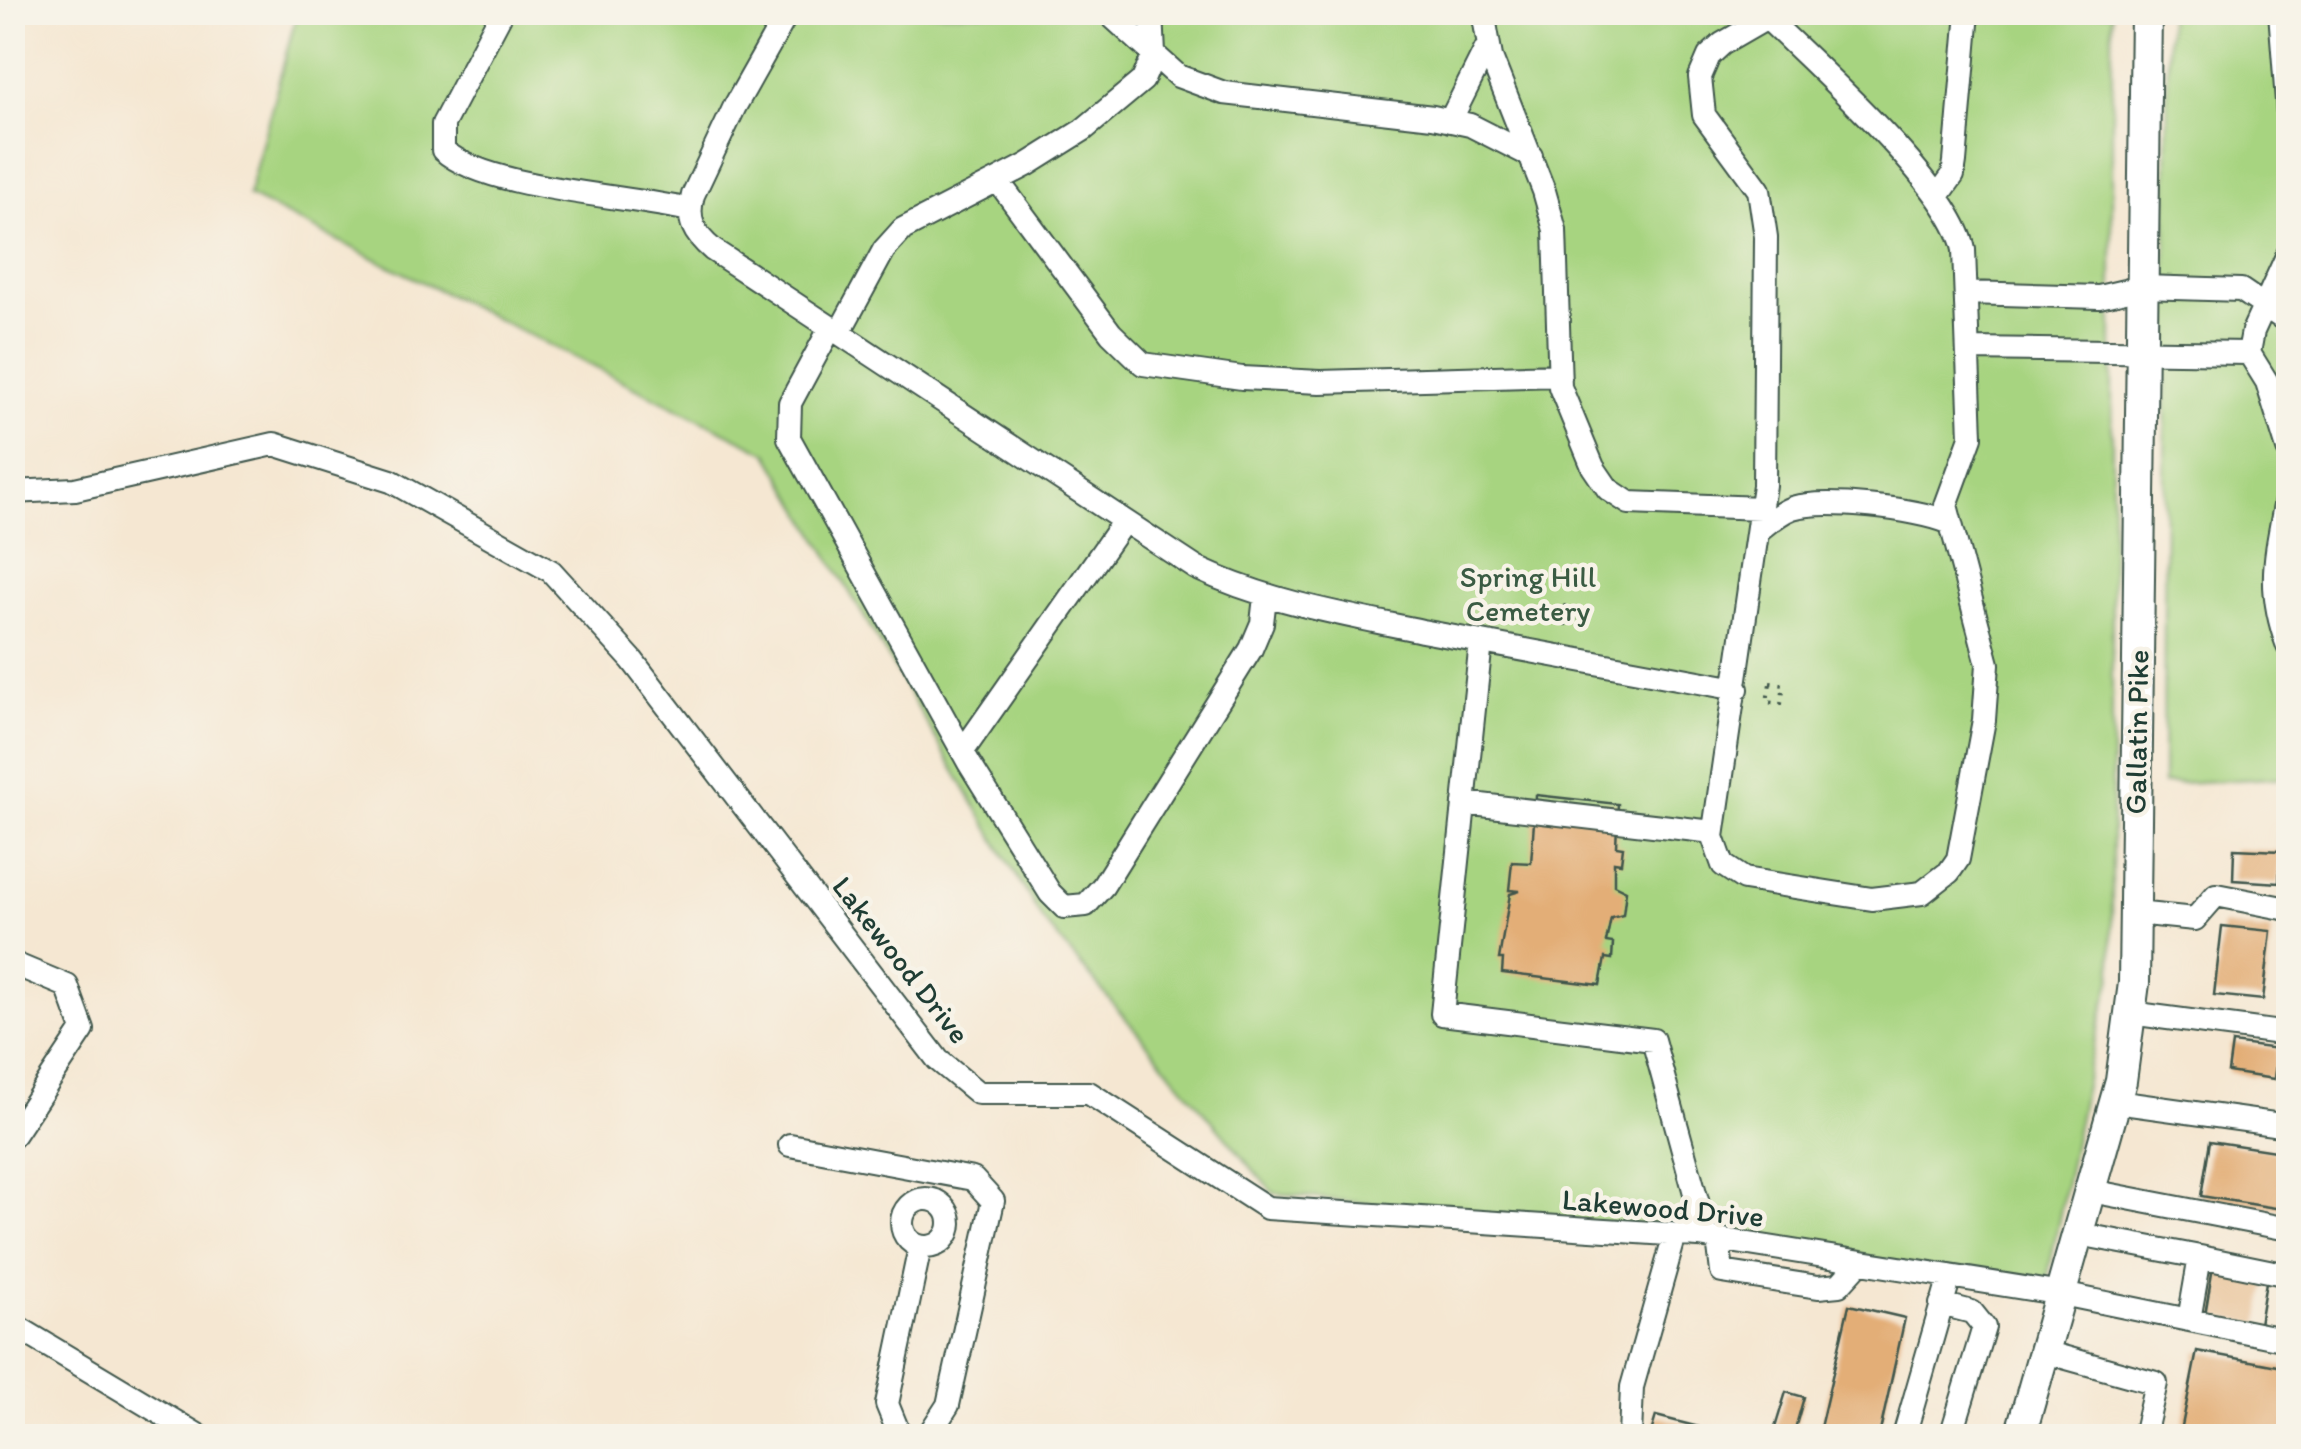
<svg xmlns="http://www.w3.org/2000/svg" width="2301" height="1449" viewBox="0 0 2301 1449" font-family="Itim,sans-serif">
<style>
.green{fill:#a7d480;stroke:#63885a;stroke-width:2.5}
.building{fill:#e3ae77}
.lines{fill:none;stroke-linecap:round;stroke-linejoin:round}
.minor-casing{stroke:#3f564c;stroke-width:26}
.major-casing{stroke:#3f564c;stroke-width:34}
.path{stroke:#3f564c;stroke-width:4;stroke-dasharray:2.5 8;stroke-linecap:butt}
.minor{stroke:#fff;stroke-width:22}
.major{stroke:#fff;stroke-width:30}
.labels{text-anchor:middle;stroke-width:9;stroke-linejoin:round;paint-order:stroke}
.park-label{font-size:30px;fill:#3a5b43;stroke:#f7f3e8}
.street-label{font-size:30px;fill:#1f3d34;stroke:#f7f3e8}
</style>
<rect width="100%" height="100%" fill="#f7f3e8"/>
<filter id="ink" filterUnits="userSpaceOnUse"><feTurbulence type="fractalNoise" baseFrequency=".01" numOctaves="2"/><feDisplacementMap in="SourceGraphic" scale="20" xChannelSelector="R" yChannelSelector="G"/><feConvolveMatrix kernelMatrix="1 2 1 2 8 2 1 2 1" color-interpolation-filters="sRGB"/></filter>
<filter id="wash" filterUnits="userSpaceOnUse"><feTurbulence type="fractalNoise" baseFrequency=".0048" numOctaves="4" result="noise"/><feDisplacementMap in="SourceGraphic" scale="40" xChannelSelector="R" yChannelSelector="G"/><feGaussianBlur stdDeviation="2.25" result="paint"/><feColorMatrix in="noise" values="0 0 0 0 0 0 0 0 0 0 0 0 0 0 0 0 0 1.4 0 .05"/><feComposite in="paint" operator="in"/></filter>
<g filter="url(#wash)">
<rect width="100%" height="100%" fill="#f5e7d2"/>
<path class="green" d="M297 13H2112V977L2089 1065 2047 1281 1273 1193 1042 919 768 453 248 196Z
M2168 13H2288V777L2163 784Z"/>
<g id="blocks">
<path class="building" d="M1536 795 1618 804 1616 846 1623 847 1621 863 1614 862V885L1626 891 1623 915 1611 918 1606 942 1613 943 1612 959 1605 958 1600 985 1502 973 1503 959H1499L1510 894 1520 891 1509 890 1512 862 1531 863Z
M2234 849 2281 851 2279 883 2233 880Z
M2222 926 2271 931 2263 1000 2214 995Z
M2232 1043 2278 1049 2274 1079 2228 1072Z
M2210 1141 2288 1153V1210L2201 1196Z
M2213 1267 2267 1276 2259 1324 2205 1315Z
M1849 1305 1905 1318 1879 1436H1818Z
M2197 1351 2288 1368V1436H2180Z
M1786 1392 1804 1397 1793 1436 1774 1431Z
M1656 1416 1730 1435 1729 1436H1650Z"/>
</g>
</g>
<g filter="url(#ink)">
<use href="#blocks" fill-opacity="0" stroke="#3f564c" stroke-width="2.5"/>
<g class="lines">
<g class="minor-casing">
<path id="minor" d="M502 12 443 124V150C488 190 628 195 689 210
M788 12 735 106 693 195C686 220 694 234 713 250L1196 568C1268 602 1345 615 1422 631 1527 651 1632 670 1737 689
M1107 12 1178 76 1224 93 1433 117 1470 125 1531 156
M1483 12 1491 57 1544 191 1555 230 1560 387 1593 467 1608 489 1629 503 1761 508
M1762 12 1767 18C1817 67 1952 187 1964 250L1971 437 1946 505 1988 664 1984 720 1958 859 1949 872 1922 893 1872 899 1744 879 1723 865 1713 837 1764 485 1766 237 1759 190 1704 115 1700 77 1709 56 1722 44 1767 18 1774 12
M2280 12 2288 115
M1450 121 1488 45
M998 181 1111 333 1143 364 1242 378 1320 382 1559 375
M1938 196 1953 175 1955 162 1968 12
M2288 254 2253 331 2249 353 2267 382 2288 449
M1967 293 2099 297 2142 287 2241 290 2288 322
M831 327 790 403 789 438 969 763 1050 893 1064 907 1086 905 1103 886 1251 649 1262 623 1265 597
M839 333 884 250 903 229 1027 165 1083 130 1143 80 1154 54 1152 12
M1969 349 2249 353
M2288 489C2277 552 2265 584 2288 646
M12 492 75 489 274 444 391 481 551 571 632 660 938 1060 978 1093H1089L1267 1208 1699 1236 2062 1294 2189 1320 2200 1257 2079 1234
M1759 530C1769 522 1779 513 1792 508 1824 498 1918 509 1948 522
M1481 642 1442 1014 1653 1040 1707 1237
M963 751 1124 521
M1464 803 1713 832
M2135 913 2195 919 2216 895 2288 909
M12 963 67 986 83 1030 12 1137
M2130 1013 2288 1034
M2116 1102 2288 1126
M790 1145 973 1179 993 1201 948 1405 928 1436
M2091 1191 2288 1229
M902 1223a24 24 0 1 1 48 0a24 24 0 1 1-48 0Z
M1718 1239 1722 1272 1818 1287 1839 1285 1860 1262
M2200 1257 2288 1275
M1941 1304 1972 1312 1984 1327 1951 1436
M2189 1320 2287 1340 2288 1331
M12 1324 199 1436
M2045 1352 2156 1383 2144 1436
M900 1436 887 1404 920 1247
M1630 1436 1632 1387 1675 1235
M1904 1436 1950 1276"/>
</g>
<g class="major-casing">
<path id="major" d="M2020 1436 2121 1081 2134 983 2146 12"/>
</g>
<path class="path" d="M1558 615a9 9 0 1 1 18 0a9 9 0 1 1-18 0Z
M1770 683 1784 685 1781 704 1767 702Z"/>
<use href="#minor" class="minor"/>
<use href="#major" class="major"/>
</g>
</g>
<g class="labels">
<g class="park-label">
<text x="1528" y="587">Spring Hill<tspan x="1528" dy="34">Cemetery</tspan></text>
</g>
<g class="street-label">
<text transform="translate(2137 732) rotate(-89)" y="10">Gallatin Pike</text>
<text transform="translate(901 960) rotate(52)" y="10">Lakewood Drive</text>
<text transform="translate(1663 1208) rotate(5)" y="10">Lakewood Drive</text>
</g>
</g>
<rect width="2301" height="1449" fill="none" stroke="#f7f3e8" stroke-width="50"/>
</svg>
